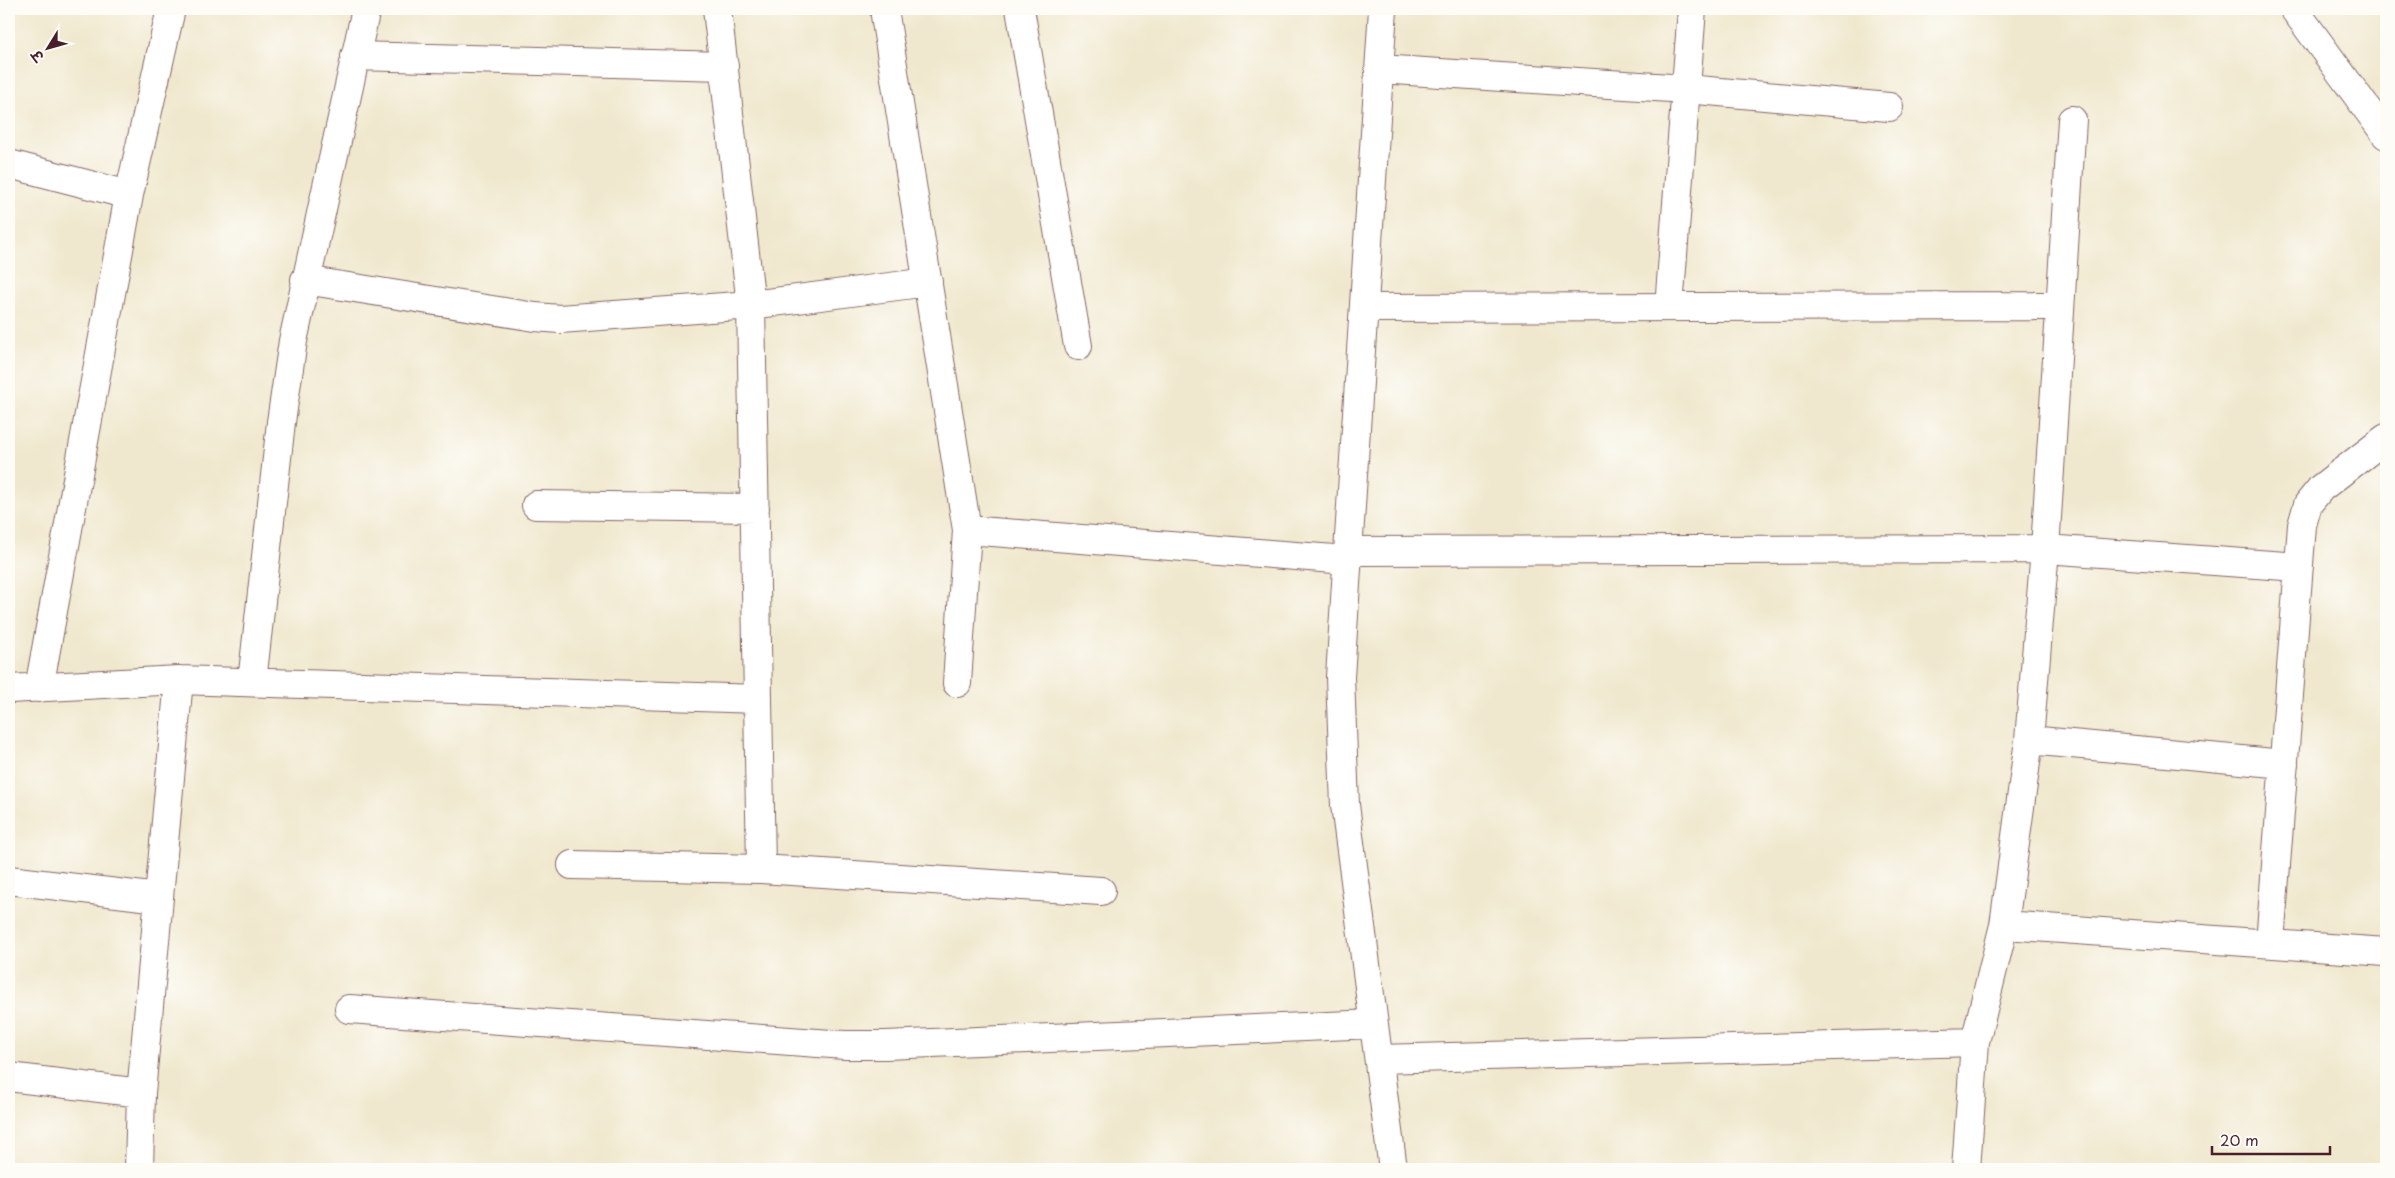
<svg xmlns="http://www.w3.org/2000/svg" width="2395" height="1178" viewBox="0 0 2395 1178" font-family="'Playpen Sans','Playpen Sans Deva',sans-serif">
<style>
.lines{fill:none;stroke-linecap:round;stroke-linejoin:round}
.minor-casing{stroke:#846564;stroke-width:30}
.major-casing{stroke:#846564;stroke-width:30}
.minor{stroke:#fff;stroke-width:28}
.major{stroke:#fff;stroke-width:28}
</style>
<rect width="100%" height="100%" fill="#fdfcf7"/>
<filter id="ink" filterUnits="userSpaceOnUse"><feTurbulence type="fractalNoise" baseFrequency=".02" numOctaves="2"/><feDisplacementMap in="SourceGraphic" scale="10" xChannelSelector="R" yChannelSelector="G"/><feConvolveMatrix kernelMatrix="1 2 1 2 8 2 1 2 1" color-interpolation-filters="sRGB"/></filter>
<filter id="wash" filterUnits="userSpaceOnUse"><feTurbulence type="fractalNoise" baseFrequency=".0096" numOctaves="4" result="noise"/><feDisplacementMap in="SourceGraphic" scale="20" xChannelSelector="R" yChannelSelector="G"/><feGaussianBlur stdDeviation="1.12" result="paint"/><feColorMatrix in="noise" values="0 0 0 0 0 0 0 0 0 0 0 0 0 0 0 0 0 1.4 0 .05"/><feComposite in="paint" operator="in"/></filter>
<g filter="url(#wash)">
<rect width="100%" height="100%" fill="#f0e8ce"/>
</g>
<g filter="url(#ink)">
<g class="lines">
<g class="minor-casing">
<path id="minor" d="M717 9 751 305 761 869
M884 9 967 530 957 683
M1020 9 1078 346
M1383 9 1340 677 1345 805 1393 1169
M355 56 724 66
M1379 69 1686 89 1889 107
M9 164 129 195
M305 280 535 317 560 319 751 305 928 282
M1669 307 1692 9
M1364 308 2059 306
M536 505 755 508
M967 530 1347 560
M1348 551 2045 549 2299 567
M252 682 281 422 293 341 366 9
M39 688 129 195 171 9
M9 689 179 680 758 699
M2029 740 2284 764
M572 865 761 869 1101 891
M9 880 159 898
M2004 925 2386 952
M2270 943 2302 525 2308 504 2321 488 2386 438
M349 1009 845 1045H886L1374 1024
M1379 1059 1975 1042
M9 1077 141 1093
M139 1169 141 1093 179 680
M1966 1169 1975 1042 2004 925 2029 740 2045 549 2072 120"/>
</g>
<g class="major-casing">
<path id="major" d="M2294 9 2386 135"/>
</g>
<use href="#minor" class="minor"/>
<use href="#major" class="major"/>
</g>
</g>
<rect width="2395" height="1178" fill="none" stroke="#fdfcf7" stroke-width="30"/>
<g transform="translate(48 48) rotate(233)" stroke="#fdfcf7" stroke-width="4" paint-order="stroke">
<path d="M0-4L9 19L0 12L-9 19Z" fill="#4a1f2b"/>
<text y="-8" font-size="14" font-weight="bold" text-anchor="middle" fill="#4a1f2b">उ</text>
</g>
<path d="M2212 1146v8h118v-8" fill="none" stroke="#4a1f2b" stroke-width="2.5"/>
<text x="2220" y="1146" font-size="15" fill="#4a1f2b" stroke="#fdfcf7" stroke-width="4" paint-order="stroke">20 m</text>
</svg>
